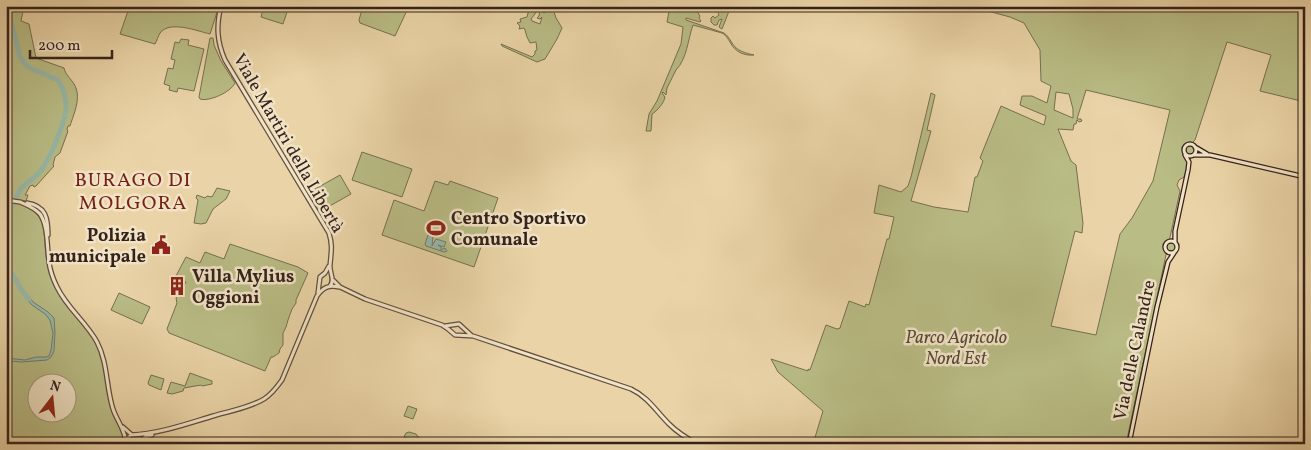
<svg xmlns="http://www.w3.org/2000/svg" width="1311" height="450" viewBox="0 0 1311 450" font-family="Vollkorn,serif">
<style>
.green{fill:#b9bc85;stroke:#776f50;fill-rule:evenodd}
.water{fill:#98b8a8;stroke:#707c70}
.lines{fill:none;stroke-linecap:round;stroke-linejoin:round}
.river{stroke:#98b8a8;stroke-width:5}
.tertiary-casing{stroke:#624e3e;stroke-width:5.5}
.secondary-casing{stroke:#35221b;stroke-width:5.5}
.tertiary{stroke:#f1e3c6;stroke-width:3}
.secondary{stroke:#f1e3c6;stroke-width:3}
.labels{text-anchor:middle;stroke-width:5;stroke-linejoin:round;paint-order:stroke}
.street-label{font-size:18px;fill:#35221b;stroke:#f1e3c6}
.poi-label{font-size:18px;font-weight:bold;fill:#35221b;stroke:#f1e3c6;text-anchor:start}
.park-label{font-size:18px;font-style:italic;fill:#564836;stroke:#f1e3c6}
.quarter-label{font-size:20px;letter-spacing:1px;fill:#7a1f14;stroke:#f1e3c6}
</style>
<rect width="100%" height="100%" fill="#ead4a7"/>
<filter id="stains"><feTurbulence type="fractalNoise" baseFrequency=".004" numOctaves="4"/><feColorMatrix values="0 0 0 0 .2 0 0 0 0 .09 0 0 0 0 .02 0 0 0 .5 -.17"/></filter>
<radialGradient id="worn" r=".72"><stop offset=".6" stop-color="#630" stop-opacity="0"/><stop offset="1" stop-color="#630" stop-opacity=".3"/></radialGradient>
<path class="green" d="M6 6H24L21 21 29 24 36 58 64 68C65 74 71 79 74 84 82 97 74 113 70 126H68L67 130 68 131 60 153 55 157 53 165 54 166 36 186 34 187 33 185 30 186 25 195H28L26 201 20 200 19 204C48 214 43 230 46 256 48 267 52 279 56 289 66 310 87 324 97 345 108 366 105 390 112 412 116 424 125 431 124 444H6ZM38 382H68V412H38Z
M124 6H219L210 34C197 31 170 20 160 33 158 36 157 41 155 44L120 34 128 11 123 10Z
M264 6H289L283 24 261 17Z
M363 6H409L395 36 360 23 359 20Z
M545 6H552L556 18 562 28 557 39 545 59 537 62 502 46 501 44 532 57 535 54V51L537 50 536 42 530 43 527 37 525 30 524 28 519 29 520 26 517 23 521 22 520 19 527 17 529 9 534 11 537 9 538 10 531 19 532 21 540 24 542 17 540 19 537 18 539 16 540 10 544 13 546 12Z
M670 6H680L679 8V12H681L683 8H692L693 6H703L701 9 699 10 698 13 700 16 699 18 701 21 700 22 686 18V20L724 33C728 36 729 38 732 43 737 51 745 53 754 55 744 56 735 52 730 42 727 38 727 36 722 33L693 25C688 39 687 59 676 70L667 88 666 95 663 92 662 93 665 97C664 103 657 111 652 114L651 131H646L649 114 657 101 681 44 683 27 667 22Z
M719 6H731L722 29 719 27 722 19 719 20 717 25H714L711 22V18L713 16 715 18 719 15 717 10Z
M969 6H1305V102L1260 91 1271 55 1227 42 1195 140 1190 145 1194 148V152L1192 155 1184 177 1179 180 1177 185 1180 191 1169 242 1174 243 1176 248 1172 252 1167 250 1126 444H813L823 411 778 372 771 359 808 371V369L810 370 826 325 837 329 840 328 849 301 865 307 866 304 869 305 887 239H889L894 217 874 213 879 185 901 192 908 186 911 177 931 93 935 95 927 130 931 131 911 201 934 207 968 212 975 177H977L983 161 980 158 1001 106 1044 125 1046 116 1020 105 1022 96H1032L1047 103 1051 86 1041 81 1040 50 1024 23 1010 17ZM1086 90 1170 110 1153 181 1132 218 1120 234 1096 335 1051 326 1075 231 1082 233 1083 223 1076 165 1071 161 1058 129 1073 130 1074 124H1076L1077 120 1079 122 1082 121 1081 119H1077ZM1056 92 1069 94 1073 109V118L1054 110Z
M210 38H213L214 45 221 61 235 83C231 92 209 102 200 99L199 97Z
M181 39 189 40 188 45 204 49 194 91 178 88 177 92 169 90 170 86 164 84 168 68 173 69 175 60 171 59 175 42 179 43Z
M362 152 412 169 402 197 352 180Z
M340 175 351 194 319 212 308 193Z
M435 181 448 185 450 181 498 198 474 267 382 235 394 200 424 211Z
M217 188 230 191 226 199 213 209 206 223 201 224 194 223 198 200 196 198 197 195 205 198 207 196 212 197Z
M230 244 298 267 308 273 296 300V303L292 309 288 320 286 327 283 333V345L280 349 279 353 273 357H271L265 371 169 333 167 329 177 303 176 298 186 282 176 276 186 257 200 263 205 252 224 259Z
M119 293 150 307 142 324 111 310Z
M190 373 212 381V384L202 386 201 385 184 388 183 391 172 394 167 393 171 382 185 386Z
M151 375 164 379 161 390 149 385 148 383Z
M408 406 417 409 413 419 404 416Z
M409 432 416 434 421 440 420 443 404 437 406 433Z"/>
<path class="water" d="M431 234 433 236 432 246 436 239 446 242 444 247 438 245 441 247V250L445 248 447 251 444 252 426 246 425 244 428 235Z
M26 293 33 302 48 312 54 318 55 332 54 351 51 357 47 360 22 362 6 361V358L25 360 36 357H46L49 356 51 350 53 333 50 320 45 314 32 305 23 295Z"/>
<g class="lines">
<path class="river" d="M6 11 11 21 20 57 26 65 32 69 58 80C63 87 67 101 66 110 64 125 48 164 38 174 32 180 25 183 20 190 15 199 11 209 6 218
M6 264 25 295 29 299"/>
<g class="tertiary-casing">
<path id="tertiary" d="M221 6C216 26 217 42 225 60L329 233C333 246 331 253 330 266 330 274 335 280 330 286
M6 200 20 202
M20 202C27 205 35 208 40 214 48 225 47 248 49 262 50 270 53 279 57 287 67 308 86 322 97 342 108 363 106 387 113 409 117 421 126 431 126 444
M27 203C46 206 48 218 48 235
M333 280 340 287 365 299 442 325 448 329 455 335 473 336 631 389C648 397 656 411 669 424 677 432 688 439 698 444
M318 293 320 277 325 273 329 266
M445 326 459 324 471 335
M123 427 132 435
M126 440 131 435C158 434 186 424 213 416 230 411 249 408 264 399 272 394 277 387 282 380L317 296C323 287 329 285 339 287
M141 442 145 437 152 435"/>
</g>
<g class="secondary-casing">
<path id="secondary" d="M1184 150a6 6 0 1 1 12 0a6 6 0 1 1-12 0Z
M1195 147 1207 154
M1194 155H1210L1305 177
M1165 247a6 6 0 1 1 12 0a6 6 0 1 1-12 0Z
M1175 242V231L1188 170 1189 162 1185 155
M1129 444 1157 307 1168 262 1174 253"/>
</g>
<use href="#tertiary" class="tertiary"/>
<use href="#secondary" class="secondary"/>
</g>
<defs>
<g id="stadium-bare" transform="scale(1.5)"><path d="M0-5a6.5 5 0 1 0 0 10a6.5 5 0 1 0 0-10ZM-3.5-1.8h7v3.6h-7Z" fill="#8f2418" stroke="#f1e3c6" stroke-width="2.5" paint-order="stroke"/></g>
<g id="civic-bare" transform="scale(1.5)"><path d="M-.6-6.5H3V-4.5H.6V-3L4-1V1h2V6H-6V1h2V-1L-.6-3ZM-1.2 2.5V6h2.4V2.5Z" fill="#8f2418" stroke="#f1e3c6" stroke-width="2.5" paint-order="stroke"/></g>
<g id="building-bare" transform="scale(1.5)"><path d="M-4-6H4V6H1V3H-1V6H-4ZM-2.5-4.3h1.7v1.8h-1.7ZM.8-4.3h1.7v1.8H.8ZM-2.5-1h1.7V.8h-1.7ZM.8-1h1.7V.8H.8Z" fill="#8f2418" stroke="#f1e3c6" stroke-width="2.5" paint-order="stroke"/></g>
</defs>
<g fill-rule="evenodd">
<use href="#stadium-bare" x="436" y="228"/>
<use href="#civic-bare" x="161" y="245"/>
<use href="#building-bare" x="177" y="286"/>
</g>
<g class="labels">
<g class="street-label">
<text transform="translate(289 143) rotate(60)" y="6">Viale Martiri della Libertà</text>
<text transform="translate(1134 350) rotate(-78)" y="6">Via delle Calandre</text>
</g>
<g class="poi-label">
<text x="451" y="224">Centro Sportivo<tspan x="451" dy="21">Comunale</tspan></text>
<text x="146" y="241" text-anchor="end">Polizia<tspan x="146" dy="21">municipale</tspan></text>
<text x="192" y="282">Villa Mylius<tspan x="192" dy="21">Oggioni</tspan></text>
</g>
<g class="park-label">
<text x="956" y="343">Parco Agricolo<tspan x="956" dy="21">Nord Est</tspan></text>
</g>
<g class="quarter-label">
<text x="133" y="186">BURAGO DI<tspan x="133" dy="23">MOLGORA</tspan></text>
</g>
</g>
<rect width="1311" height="450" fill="none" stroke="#ead4a7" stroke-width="25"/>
<rect x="8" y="8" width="1296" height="435" fill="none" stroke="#35221b" stroke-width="2.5"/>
<rect x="12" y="12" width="1286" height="425" fill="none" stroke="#35221b"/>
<g transform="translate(52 398) rotate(16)"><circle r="24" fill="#f1e3c6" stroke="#a69682"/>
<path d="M0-4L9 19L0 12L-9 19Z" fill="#8f2418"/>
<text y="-8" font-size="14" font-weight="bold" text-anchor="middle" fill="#35221b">N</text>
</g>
<path d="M30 50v8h82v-8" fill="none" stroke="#35221b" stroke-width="2.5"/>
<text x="38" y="50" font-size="15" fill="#35221b" stroke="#f1e3c6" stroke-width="4" paint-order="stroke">200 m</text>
<rect width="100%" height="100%" filter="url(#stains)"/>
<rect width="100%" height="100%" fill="url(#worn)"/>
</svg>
